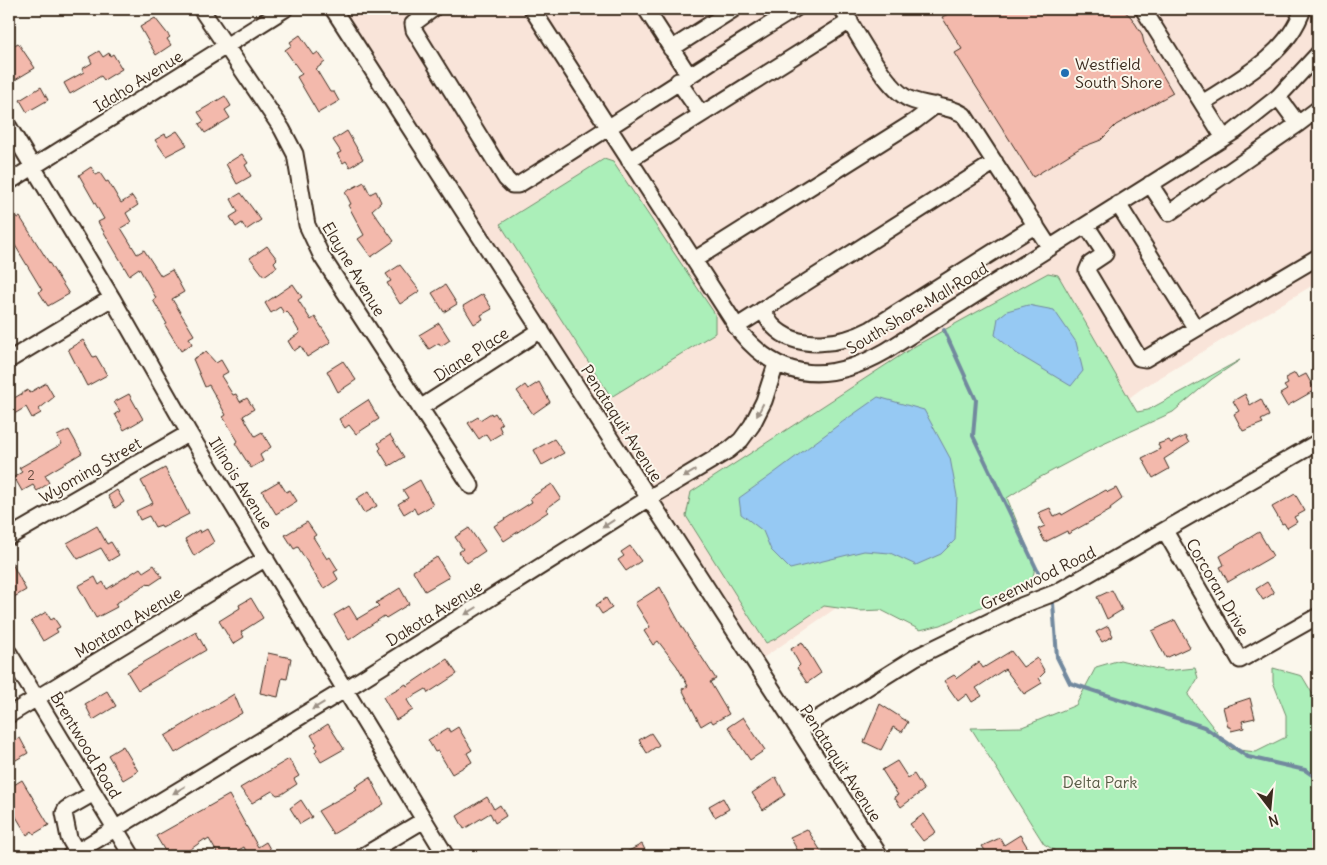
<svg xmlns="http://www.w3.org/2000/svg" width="1327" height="865" viewBox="0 0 1327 865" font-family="Delius,sans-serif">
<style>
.built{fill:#f9e4d9}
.green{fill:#abefb9;stroke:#738c6c}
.water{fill:#96c9f3;stroke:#72899e}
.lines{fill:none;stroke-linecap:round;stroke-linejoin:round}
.stream{stroke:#72899e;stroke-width:4}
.building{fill:#f3b9ac;stroke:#3b2a1e}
.minor-casing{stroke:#3b2a1e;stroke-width:19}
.minor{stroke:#fbf7ec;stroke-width:15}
.oneway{fill:#9b9085}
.poi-dot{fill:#1f6fb2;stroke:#fbf7ec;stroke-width:2}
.labels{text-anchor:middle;stroke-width:4;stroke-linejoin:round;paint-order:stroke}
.number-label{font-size:14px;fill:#694e42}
.poi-label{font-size:16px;fill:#3b2a1e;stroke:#fbf7ec;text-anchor:start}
.street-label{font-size:16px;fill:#3b2a1e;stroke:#fbf7ec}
.park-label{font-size:16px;fill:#575b45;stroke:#fbf7ec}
</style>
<rect width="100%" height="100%" fill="#fbf7ec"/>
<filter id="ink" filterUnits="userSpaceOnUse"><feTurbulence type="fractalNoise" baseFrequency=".02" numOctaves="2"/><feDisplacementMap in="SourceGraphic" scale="10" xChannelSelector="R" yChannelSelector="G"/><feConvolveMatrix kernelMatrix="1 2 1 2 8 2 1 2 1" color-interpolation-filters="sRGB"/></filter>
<g filter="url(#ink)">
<path class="built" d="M333 9H1318V282L1141 389 987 505 754 664Z"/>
<path class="green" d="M604 159 613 162 715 314V333L611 397 500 224Z
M1048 273 1058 275 1137 412 1148 410 1240 360 1212 379 1173 412 1099 446 1035 480 1007 498 1035 566 1032 584 941 625 920 630 881 610 860 611 824 606 775 639 766 643 686 516 691 492 915 346Z
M1120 660 1166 671 1195 668 1198 678 1188 695 1230 749 1256 752 1286 737V715L1273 682V668L1302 676 1318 703V856H1058L1054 850 1044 844 971 728 1022 727 1076 705 1096 667Z"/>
<path class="water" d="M1028 305 1054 310 1076 342 1083 371 1071 386 1016 353 995 335 998 318 1007 311Z
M878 397 924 410 950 458 957 496 955 540 941 554 916 565 890 553 864 551 790 569 771 550 763 531 741 514 739 498C786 466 830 429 878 397Z"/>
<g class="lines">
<path class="stream" d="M944 330 976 400 973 436 1040 576
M1053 603 1057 657 1070 683 1204 727 1248 757 1305 770 1318 779"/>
</g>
<path class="building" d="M945 9H1122L1131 17 1142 34 1144 43 1173 93 1116 125 1101 140 1080 148 1033 177 955 53 962 49 942 17 948 14Z
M155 18 170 37 167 39 171 45 156 55 140 27Z
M300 35 314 55 318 52 325 62 316 69 330 92H334L339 101 318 113 297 77 302 74 285 50 292 45 290 42Z
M18 43 35 68 15 80 9 70V48Z
M99 51 103 57 109 53 110 56 113 54 122 69 104 80 101 76 70 94 64 83 84 72 82 69 92 63 89 57Z
M41 87 48 100 27 112 20 100Z
M225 96 231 106 225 110 230 118 205 133 199 124 204 121 198 112Z
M177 131 187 145 166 156 155 140 165 134 167 137Z
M347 131 363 159 350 167 346 161 343 163 337 154 341 152 333 140Z
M242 154 248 163 245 165 251 176 237 184 226 164Z
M91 167 96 175 100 173 106 182 108 181 121 203 132 196 138 205 126 213 131 222 121 228 137 254 144 250 161 276 172 270 184 292 172 299 194 335 189 338 192 344 181 351 165 325 167 324 153 300 156 298 139 268 129 275 98 222 104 219 79 175Z
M364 182 370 194 376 191 381 202 372 210 394 241 371 257 358 239 364 235 348 205 351 204 345 192Z
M241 193 261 220 246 230 242 223 236 227 230 217 238 212 231 199Z
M9 203 18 218 20 217 69 294 48 306 39 292 42 290 13 242 9 245Z
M267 246 277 259 274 262 277 267 264 276 250 258Z
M400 265 420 291 400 304 387 283 391 281 386 274Z
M293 284 302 297 298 300 311 320 315 317 331 342 307 357 301 346 294 351 288 341 300 333 289 314 286 311 284 313 280 307 271 313 265 303Z
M445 285 457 304 444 312 432 293Z
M483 294 492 309 481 315 483 319 474 324 463 306Z
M439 323 450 340 441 346 439 343 429 349 419 335Z
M83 340 93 357 96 356 107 375 87 386 68 349Z
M206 352 216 363 221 360 228 372 221 376 233 395 236 394 240 402 247 398 254 409 243 416 255 436 262 432 271 447 260 455 263 461 251 468 235 443 238 441 223 417 226 415 209 385 205 387 193 359Z
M343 361 356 380 338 392 327 371Z
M1295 373 1298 378 1306 374 1315 390 1287 406 1280 394 1287 390 1284 386 1288 384 1285 378Z
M539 382 550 402 533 414 517 391 525 385 528 389Z
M46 383 54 397 39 409 41 413 32 418 26 407 9 417V401L28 390 29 393Z
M129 394 143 419 124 430 115 414 120 411 114 402Z
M1245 394 1250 405 1261 399 1269 416 1261 420 1263 423 1243 431 1234 414 1239 411 1233 401Z
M368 400 379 419 356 434 349 425 345 428 339 419Z
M491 413 492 415 495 413 502 424 499 426 502 433 490 440 486 434 479 439 468 423 478 417 480 420Z
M69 430 82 453 45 475 49 483 37 491 33 485 22 491 14 477 22 472 19 468 62 444 57 436Z
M390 435 404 457 389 466 379 450 381 448 378 443Z
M1185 436 1189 443 1164 459 1169 469 1153 478 1142 458 1160 449 1158 444 1169 440 1171 443Z
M554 439 564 453 542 465 534 450Z
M165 468 189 514 162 528 161 525 155 527 149 516 140 520 136 511 153 503 141 481Z
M420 480 433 505 417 514 414 508 404 514 398 504 408 498 403 490Z
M279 481 286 492 290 490 297 501 276 514 262 491Z
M552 484 561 498 546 509 548 512 504 541 494 526 532 502 530 498Z
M1116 488 1122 499 1110 508 1111 510 1068 534 1067 531 1045 542 1038 529 1045 526 1038 513 1050 508 1054 516 1061 513 1062 515 1106 490 1108 492Z
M117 490 124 502 115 508 108 496Z
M369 491 377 506 364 513 356 499Z
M1295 494 1305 511 1294 517 1297 522 1287 528 1284 523 1282 524 1272 507Z
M307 522 316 535 313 537 327 559 330 557 338 570 334 572 338 579 337 580 325 588H323L298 547 294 549 285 535Z
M97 526 107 544 111 542 119 555 109 561 101 548 78 559 67 543Z
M469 528 485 551 467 563 459 552 463 549 455 537Z
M207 529 214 542 194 556 185 539 199 530 200 533Z
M1259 532 1273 556 1228 582 1220 567 1224 565 1220 556Z
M630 546 641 561 626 571 618 560 624 556 621 552Z
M437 557 449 577 425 591 413 571Z
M9 558 26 590 9 600Z
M154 565 162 577 150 585 148 583 115 604 117 607 96 618 78 586 95 577 99 585 103 582 107 589 140 568 143 572Z
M1267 582 1274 593 1263 600 1256 589Z
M660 587 682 627 716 679 710 682 729 714 713 723 711 720 701 726 682 689 688 686 677 666 658 641 653 645 644 631 650 627 635 603Z
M400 588 409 604 386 618 384 616 349 640 334 615 349 606 357 619 379 606 376 603Z
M1112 590 1122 610 1107 619 1097 597Z
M251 598 263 618 241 632 244 637 233 644 219 621 240 608 239 605Z
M606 598 612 608 602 614 596 605Z
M46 612 51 620 54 618 60 627 56 629 58 632 43 641 31 621Z
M1175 620 1190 647 1166 658 1152 631Z
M1108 626 1113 636 1102 642 1096 632Z
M196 632 206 650 138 690 127 672Z
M802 642 821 673 807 683 797 668 800 665 791 649Z
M1011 651 1023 667 1037 658 1045 672 1039 678 1042 683 1024 694 1005 669 976 688 982 696 972 702 967 694 958 701 944 681 954 675 957 678 979 662 983 668Z
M268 653 291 658 287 679 282 678 278 697 260 693Z
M447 659 457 674 428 693 426 689 407 700 413 710 396 720 383 697 406 684 407 686Z
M107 691 116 706 93 720 85 704Z
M234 694 242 713 175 753 165 736Z
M1250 698 1255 718 1242 721 1244 728 1231 731 1230 727H1228L1223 707Z
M880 704 908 722 902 732 893 727 881 750 864 742Z
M743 717 765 750 750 760 728 727Z
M328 724 344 749 321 762 315 752 317 750 315 746 317 744 311 735Z
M458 727 472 750 467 753 472 762 452 774 438 751 435 752 428 740 448 728 450 732Z
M651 733 659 745 647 753 639 740Z
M20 738 28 753 9 764V744Z
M123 746 138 771 123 780 108 755Z
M289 759 299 776 294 779 297 784 282 794 277 795 272 791 252 803 240 788Z
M897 761 908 778 914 774 924 790 901 807 894 797 898 795 882 770Z
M370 777 384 804 333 834 318 811 357 789 355 787Z
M776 777 785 795 763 810 752 793Z
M22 780 49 825 34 834 32 831 27 835 9 805V788Z
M229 795 258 847 266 842 274 856H241L247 853 244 847 228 856H219L209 839 206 841 205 839 181 856H168L156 836Z
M487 797 494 809 500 805 506 816 495 823 490 813 464 829 457 816Z
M723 798 729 809 715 817 709 806Z
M301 800 312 817 300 824 290 808Z
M924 814 936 832 923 841 910 824Z
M807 829 824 856H808L804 850 799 853 790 837Z
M1020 835 1031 853 1025 856H986L988 855 982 846 1000 838 1004 845Z
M642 844 648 856H619Z"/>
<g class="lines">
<g class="minor-casing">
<path id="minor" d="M201 9 282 129 295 154 307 225 322 257 471 486
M333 9 880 856
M433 9 413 24 414 30 506 179 512 185H518C611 127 702 66 795 9
M532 9 741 333C782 383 832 382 886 351L1235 131 1278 97 1318 54
M646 9 688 74
M842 9C856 31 886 89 909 99 927 107 947 104 964 115L1050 248
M1143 9 1224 138
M671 49 734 9
M678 81 701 114
M1278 97 1298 124 1318 109
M1202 103C1240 79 1288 54 1303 9
M9 127 112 298 189 433 446 856
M629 160 850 21
M9 182 285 9
M1150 184 1169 213 1298 124
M1118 204 1196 329
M1086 225 1105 254 1090 264 1087 271 1139 358 1145 359 1318 257
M694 260 915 121 936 105
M762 310C766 315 769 322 773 326 798 352 843 344 871 329L1036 225
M736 327 995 162
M9 360 112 298
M420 408 541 330
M1165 531 1240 660 1318 616
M9 537 189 433
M9 653 132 856
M9 715 266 558
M799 730 916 657 1023 605 1057 592 1318 442
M77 852 69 838 64 813 66 809 94 793
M70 856 346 689 649 498 729 450 741 440 752 425 764 401 776 364
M363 856 424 820"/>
</g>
<use href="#minor" class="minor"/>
</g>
<defs><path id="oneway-solid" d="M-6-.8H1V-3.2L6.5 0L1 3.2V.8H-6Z" transform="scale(1.25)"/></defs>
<g class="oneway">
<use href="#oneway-solid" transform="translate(760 410) rotate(117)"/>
<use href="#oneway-solid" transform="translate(689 474) rotate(149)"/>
<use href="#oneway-solid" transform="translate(608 524) rotate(147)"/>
<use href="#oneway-solid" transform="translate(471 611) rotate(148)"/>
<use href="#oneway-solid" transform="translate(318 706) rotate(149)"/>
<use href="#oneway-solid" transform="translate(179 790) rotate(149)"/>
</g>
</g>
<circle class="poi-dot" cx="1065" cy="73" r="5"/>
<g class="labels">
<g class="number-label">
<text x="31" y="480">2</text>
</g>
<g class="poi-label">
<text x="1075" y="70">Westfield<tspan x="1075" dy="18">South Shore</tspan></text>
</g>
<g class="street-label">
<text transform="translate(138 81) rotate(-32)" y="6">Idaho Avenue</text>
<text transform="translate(354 269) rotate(59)" y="6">Elayne Avenue</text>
<text transform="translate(917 308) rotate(-31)" y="6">South Shore Mall Road</text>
<text transform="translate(471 354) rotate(-33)" y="6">Diane Place</text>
<text transform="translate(622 423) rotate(57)" y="6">Penataquit Avenue</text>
<text transform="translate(90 470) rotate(-30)" y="6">Wyoming Street</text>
<text transform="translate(241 483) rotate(58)" y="6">Illinois Avenue</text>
<text transform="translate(1038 578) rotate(-26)" y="6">Greenwood Road</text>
<text transform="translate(1218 587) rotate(60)" y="6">Corcoran Drive</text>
<text transform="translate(434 613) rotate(-32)" y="6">Dakota Avenue</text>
<text transform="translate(128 622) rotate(-31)" y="6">Montana Avenue</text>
<text transform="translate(86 745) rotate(59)" y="6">Brentwood Road</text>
<text transform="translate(841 763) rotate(57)" y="6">Penataquit Avenue</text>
</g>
<g class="park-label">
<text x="1100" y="788">Delta Park</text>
</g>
</g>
<rect width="1327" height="865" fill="none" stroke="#fbf7ec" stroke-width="30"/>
<rect x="15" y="15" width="1297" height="835" fill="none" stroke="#3b2a1e" stroke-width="2" filter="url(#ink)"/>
<g transform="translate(1270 808) rotate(164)" stroke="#fbf7ec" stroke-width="4" paint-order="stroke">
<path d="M0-4L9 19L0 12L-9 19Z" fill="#3b2a1e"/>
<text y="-8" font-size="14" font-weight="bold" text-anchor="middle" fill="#3b2a1e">N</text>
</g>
</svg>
